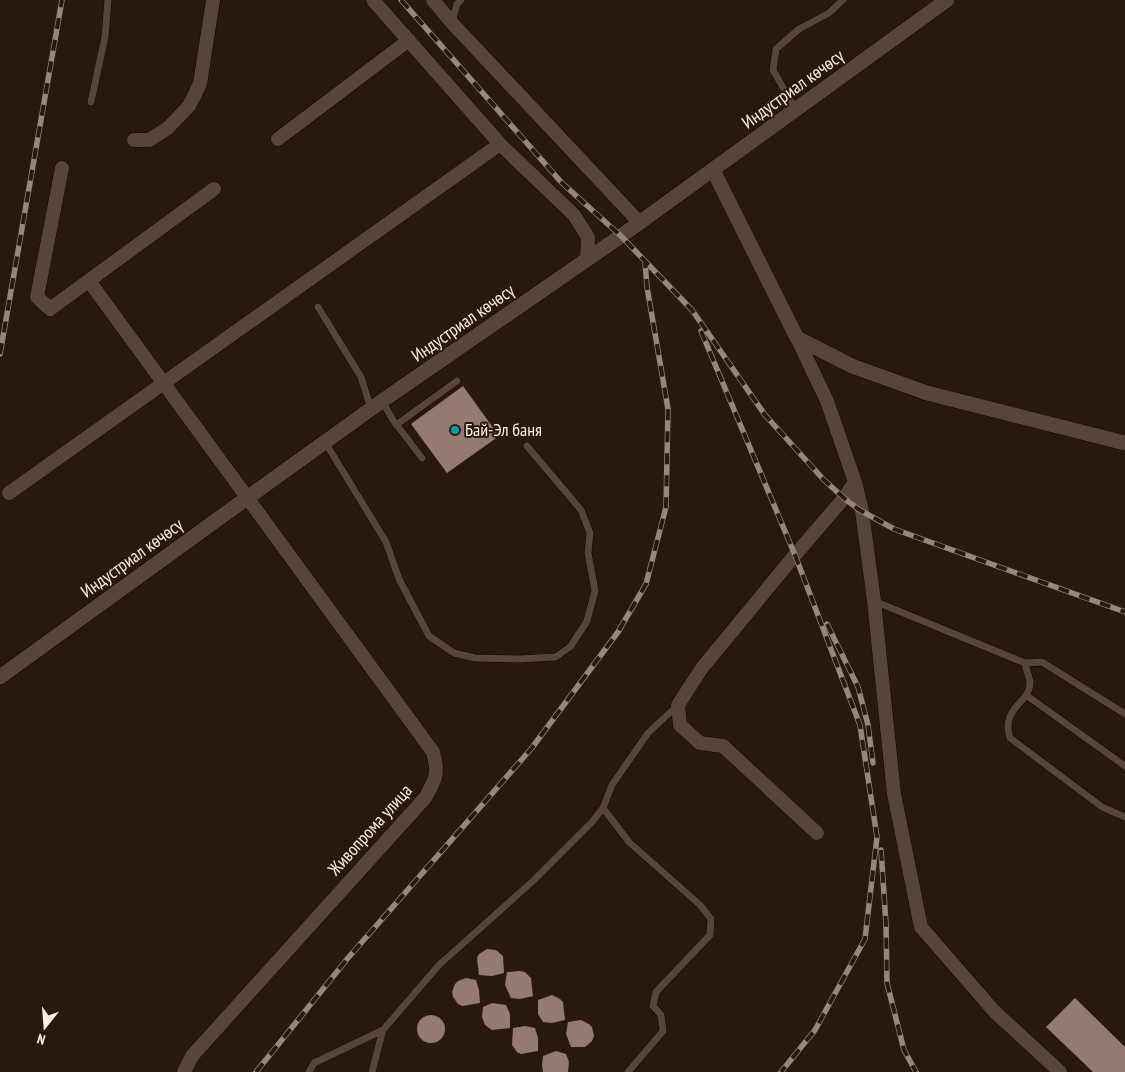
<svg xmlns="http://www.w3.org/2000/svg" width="1125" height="1072" viewBox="0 0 1125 1072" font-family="'PT Sans Narrow',sans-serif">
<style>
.building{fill:#947a73}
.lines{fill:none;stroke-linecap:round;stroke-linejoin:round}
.lane-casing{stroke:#110400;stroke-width:8}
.street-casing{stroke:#110400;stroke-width:15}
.secondary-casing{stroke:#110400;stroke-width:16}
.lane{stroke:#584538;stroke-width:7}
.street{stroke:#584538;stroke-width:14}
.secondary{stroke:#584538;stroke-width:15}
.rail-casing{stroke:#95877d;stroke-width:5.5}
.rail{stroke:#29190c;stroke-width:4;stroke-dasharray:11;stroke-linecap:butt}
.culture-dot{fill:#0f9aa8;stroke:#29190c;stroke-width:2}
.labels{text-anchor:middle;stroke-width:4;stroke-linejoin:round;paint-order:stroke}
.street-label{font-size:18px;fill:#faefe6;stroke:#29190c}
.poi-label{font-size:18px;fill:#faefe6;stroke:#29190c;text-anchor:start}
</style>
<rect width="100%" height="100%" fill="#29190c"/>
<path class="building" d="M463 386 499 436 447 473 411 424Z
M487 949 496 950 503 956 504 973 492 976 479 975 477 958 479 954Z
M520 971 525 972 531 978 533 996 520 999 511 998 505 985 507 972Z
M466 978 476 980 479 990 480 1003 462 1006 458 1004 453 997 452 992 455 984 458 981Z
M552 995 560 999 563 1002 565 1020 552 1023 543 1022 538 1014V1000Z
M1075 998 1125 1047V1072H1093L1046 1027Z
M492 1003 506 1005 510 1014V1028L492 1030 485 1025 482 1017 483 1007Z
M417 1029a14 14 0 1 1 28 0a14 14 0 1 1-28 0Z
M581 1020 589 1024 592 1027 594 1036 592 1041 585 1047H571L566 1034 568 1022Z
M525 1026 535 1028 538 1038V1051L521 1054 517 1052 512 1045 513 1028Z
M556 1051 566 1054 569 1062 568 1072H543L542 1065 543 1056Z"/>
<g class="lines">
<g class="lane-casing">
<path id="lane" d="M452 22 457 4 461 0
M91 102 105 37 108 0
M796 110 773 70 776 49 799 29 829 13 843 0
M318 307 361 377 371 409
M382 401 393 420 422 458
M396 425 457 381
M325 442 386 542 399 579 429 636 454 653 475 658 519 659 556 657 571 646 587 621 595 591 588 553 590 533 581 510 527 446
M874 601 1025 663 1042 662 1125 714
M1025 663C1026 669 1029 676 1030 682 1031 703 1000 707 1010 738L1102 807 1125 817
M1026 695 1125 766
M603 808 629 842 700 905 711 919 710 935 656 992 653 1006 661 1015 663 1031 628 1072
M309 1072 314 1063 383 1030 439 965 534 880 592 822 603 808 612 785 648 733 678 705
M372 1072 383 1030"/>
</g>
<g class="street-casing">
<path id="street" d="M373 0 500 144 574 215 588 237 587 260
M433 0 452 23 640 223
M278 139 409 40
M134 140H149L168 128 189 106 200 84 213 0
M62 168 37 297 50 309 214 189
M89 281 433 752C439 773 436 779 425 798L192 1056 184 1072
M797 338 827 401 855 482 862 511 874 601 894 794 921 927 994 1011 1060 1072
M9 493 500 144
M817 833 723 746 700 743 680 725 678 705 702 668 795 555 844 498 855 482"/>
</g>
<g class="secondary-casing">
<path id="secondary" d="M713 170 797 338 852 366 927 393 1125 443
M0 677 247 498 382 401 621 236 947 0"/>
</g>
<use href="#lane" class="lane"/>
<use href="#street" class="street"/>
<use href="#secondary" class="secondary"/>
<g class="rail-casing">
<path id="rail" d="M401 0 562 183 621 236 692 310 765 415 824 480 844 498 858 509 894 529 1125 612
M701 331 795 555 860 725 877 837 865 939 815 1030 781 1072
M0 354 62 0
M827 624 858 687 868 725 873 763
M881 850 886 924 887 983 904 1050 916 1072
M256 1072 348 958 531 749 618 632 646 584 666 507 668 409 647 287 645 262"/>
</g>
<use href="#rail" class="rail"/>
</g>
<circle class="culture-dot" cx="455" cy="430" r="5"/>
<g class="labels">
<g class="street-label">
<text transform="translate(793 89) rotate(-36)" y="6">Индустриал көчөсү</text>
<text transform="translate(463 323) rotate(-35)" y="6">Индустриал көчөсү</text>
<text transform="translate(132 558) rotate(-36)" y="6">Индустриал көчөсү</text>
<text transform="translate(370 830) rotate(-48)" y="6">Живопрома улица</text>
</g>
<g class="poi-label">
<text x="465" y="436">Бай-Эл баня</text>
</g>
</g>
<g transform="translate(45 1027) rotate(197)" stroke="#29190c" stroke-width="4" paint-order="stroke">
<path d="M0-4L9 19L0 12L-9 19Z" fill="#faefe6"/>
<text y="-8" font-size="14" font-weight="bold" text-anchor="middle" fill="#faefe6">N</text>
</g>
</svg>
